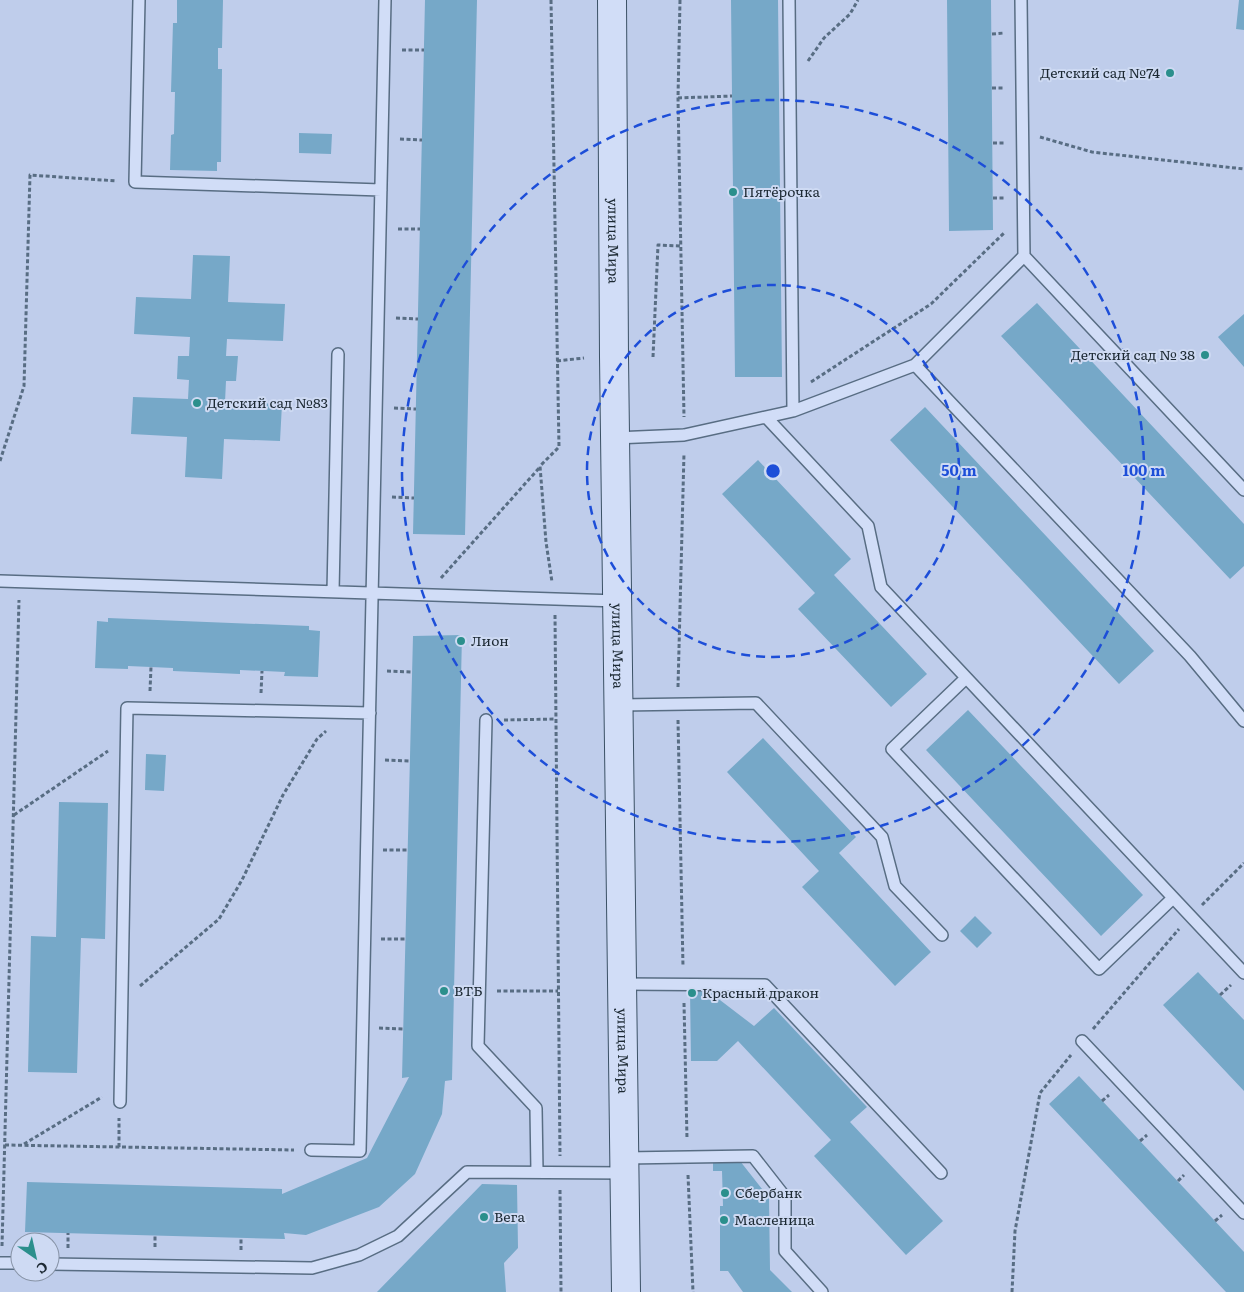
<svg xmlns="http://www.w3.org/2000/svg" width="1244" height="1292" viewBox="0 0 1244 1292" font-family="Literata,serif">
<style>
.building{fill:#76a8c8}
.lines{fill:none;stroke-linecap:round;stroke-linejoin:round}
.lane-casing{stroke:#586d83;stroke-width:14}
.secondary-casing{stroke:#3b5165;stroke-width:30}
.path{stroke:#586d83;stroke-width:3;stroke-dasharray:4 2.5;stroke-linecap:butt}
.lane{stroke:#d1ddf7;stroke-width:11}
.secondary{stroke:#d1ddf7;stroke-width:28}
.ring{fill:none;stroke:#1d4ed8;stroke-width:2.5;stroke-dasharray:9 6}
.poi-dot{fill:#2b8f8c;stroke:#cedaf3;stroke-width:2}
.labels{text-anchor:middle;stroke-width:4;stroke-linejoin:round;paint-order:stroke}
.poi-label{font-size:14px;fill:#1c2933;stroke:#cedaf3;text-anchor:start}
.street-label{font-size:14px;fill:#1c2933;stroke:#cedaf3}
.centre{fill:#1d4ed8;stroke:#cedaf3;stroke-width:2.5}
.ring-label{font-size:15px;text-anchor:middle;font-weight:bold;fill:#1d4ed8;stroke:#cedaf3;stroke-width:4;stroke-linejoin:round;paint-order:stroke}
</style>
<rect width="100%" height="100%" fill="#bfcdeb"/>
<path class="building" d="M177 0H223L222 48H218V69H222L221 162H217V171L170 170 171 135 174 134 175 92H171L173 23H177Z
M425 0H477L465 535 413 534Z
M731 0H778L782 377H735Z
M947 0H991L993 230 949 231Z
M1239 0H1244V30L1236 29Z
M299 133 332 134 331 154 299 153Z
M193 255 230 256 228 302 285 304 283 341 227 339 226 356H238L236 381H226L225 402 282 404 280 441 224 439 222 479 185 477 187 437 131 434 133 397 188 399 189 380 177 379 178 356H189L190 337 134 334 136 297 191 299Z
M1037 303 1244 524V566L1230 579 1001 336Z
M1244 314V367L1218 337Z
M925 407 1154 651 1119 684 890 440Z
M758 460 851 559 834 575 927 674 891 707 798 609 815 593 722 494Z
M108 618 309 626V630L320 631 318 677 284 676 285 672 240 670V674L173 671V668L151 667 128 666V669L95 668 97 621 108 622Z
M462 635 452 1080 445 1081 442 1114 415 1174 379 1207 306 1235 284 1233 285 1239 25 1232 27 1182 282 1189V1194L367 1158 409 1077 402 1078 413 636Z
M968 710 1143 895 1101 936 926 750Z
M763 738 856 837 839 853 931 952 895 986 802 887 819 871 727 772Z
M146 754 166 755 164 791 145 790Z
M59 802 108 803 105 939 81 938 77 1073 28 1072 31 936 56 937Z
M975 916 992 933 977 948 960 931Z
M1198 972 1244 1020V1091L1163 1005Z
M716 989V997L754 1026 774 1008 867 1107 850 1122 943 1221 906 1255 814 1156 831 1140 738 1041 717 1061H691L690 990Z
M1079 1076 1244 1252V1292H1226L1049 1104Z
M713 1161H740L769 1198 770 1270 792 1292H743L728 1271H720V1206H723L722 1171H713Z
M482 1184 517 1185 518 1248 504 1263 506 1292H377Z"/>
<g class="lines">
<g class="lane-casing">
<path id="lane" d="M139 0 135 182 381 190
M789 0 793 411
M1024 256 1244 490
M915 365 1190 656 1244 721
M766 417 868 526 881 587 1244 973
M615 438 684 435 793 411 915 365 1024 256 1021 0
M0 581 618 601
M333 592 338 354
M966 678 892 749 1099 969 1173 898
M620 705 756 703 882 837 895 886 942 935
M486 720 478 1046 536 1108 537 1172
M621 984 765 985 941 1173
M1082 1041 1244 1213
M120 1102 127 708 370 713
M311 1150 360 1151 385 0
M625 1158 753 1156 785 1197V1251L822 1292
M0 1263H20
M50 1264 312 1268 359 1255 398 1236 467 1172 625 1173"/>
</g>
<g class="secondary-casing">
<g id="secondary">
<path id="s1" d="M612 0 614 357 626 1292"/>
</g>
</g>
<path class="path" d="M551 0 559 447 540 466 546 542 552 582
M680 0 678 98 684 417
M992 34 1004 33
M402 50H424
M808 61 824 38 850 14 858 0
M992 88H1004
M678 98 732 96
M1040 137 1092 152 1244 169
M400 139 422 140
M993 143H1005
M993 198H1005
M398 229H420
M396 318 418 319
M653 357 658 245 681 246
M557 361 584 358
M811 382 931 304 1005 232
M394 408 416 409
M0 461 24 386 30 175 117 181
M392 497 414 498
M441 578 540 467
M555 615 560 1156
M387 671 412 672
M678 687 684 453
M150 691 151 667
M261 693 262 671
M504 720 556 719
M678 720 683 967
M385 760 410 761
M14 815 108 751
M383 850H408
M1202 905 1244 863
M381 939H405
M140 986 219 919 242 880 283 795 317 739 326 731
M497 991H558
M454 992H463
M1220 995 1231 985
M684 1003 687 1139
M379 1028 403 1029
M1093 1029 1179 929
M1102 1101 1109 1095
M1140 1141 1147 1135
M24 1144 102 1097
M5 1145 294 1150
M119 1147V1118
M688 1175 693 1292
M1178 1181 1184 1175
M560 1190 561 1292
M1215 1221 1222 1215
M2 1246 19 600
M155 1247V1236
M68 1248V1233
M241 1250V1238
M1012 1292 1015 1231 1040 1093 1071 1055"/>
<use href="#lane" class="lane"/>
<use href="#secondary" class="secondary"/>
</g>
<g class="ring">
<circle cx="773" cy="471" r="186"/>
<circle cx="773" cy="471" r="371"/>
</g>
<g class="poi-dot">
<circle cx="1170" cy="73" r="5"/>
<circle cx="733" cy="192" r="5"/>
<circle cx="1205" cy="355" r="5"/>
<circle cx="197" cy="403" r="5"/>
<circle cx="461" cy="641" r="5"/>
<circle cx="444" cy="991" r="5"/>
<circle cx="692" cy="993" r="5"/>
<circle cx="725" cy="1193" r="5"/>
<circle cx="484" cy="1217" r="5"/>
<circle cx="724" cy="1220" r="5"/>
</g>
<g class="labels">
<g class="poi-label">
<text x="1160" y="78" text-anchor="end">Детский сад №74</text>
<text x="743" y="197">Пятёрочка</text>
<text x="1195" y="360" text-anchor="end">Детский сад № 38</text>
<text x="207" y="408">Детский сад №83</text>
<text x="471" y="646">Лион</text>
<text x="454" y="996">ВТБ</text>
<text x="702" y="998">Красный дракон</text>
<text x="735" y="1198">Сбербанк</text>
<text x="494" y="1222">Вега</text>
<text x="734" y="1225">Масленица</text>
</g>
<g class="street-label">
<text dy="5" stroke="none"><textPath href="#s1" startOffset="241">улица Мира</textPath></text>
<text dy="5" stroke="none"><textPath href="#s1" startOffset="646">улица Мира</textPath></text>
<text dy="5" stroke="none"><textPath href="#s1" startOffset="1051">улица Мира</textPath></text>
</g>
</g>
<circle cx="773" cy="471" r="8" class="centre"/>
<g class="ring-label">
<text x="959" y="476">50 m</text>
<text x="1144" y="476">100 m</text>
</g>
<g transform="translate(35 1257) rotate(146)"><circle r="24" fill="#cedaf3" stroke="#8793a6"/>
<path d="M0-4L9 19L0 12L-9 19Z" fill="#2b8f8c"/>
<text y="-8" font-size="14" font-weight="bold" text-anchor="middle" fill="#1c2933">С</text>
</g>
</svg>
